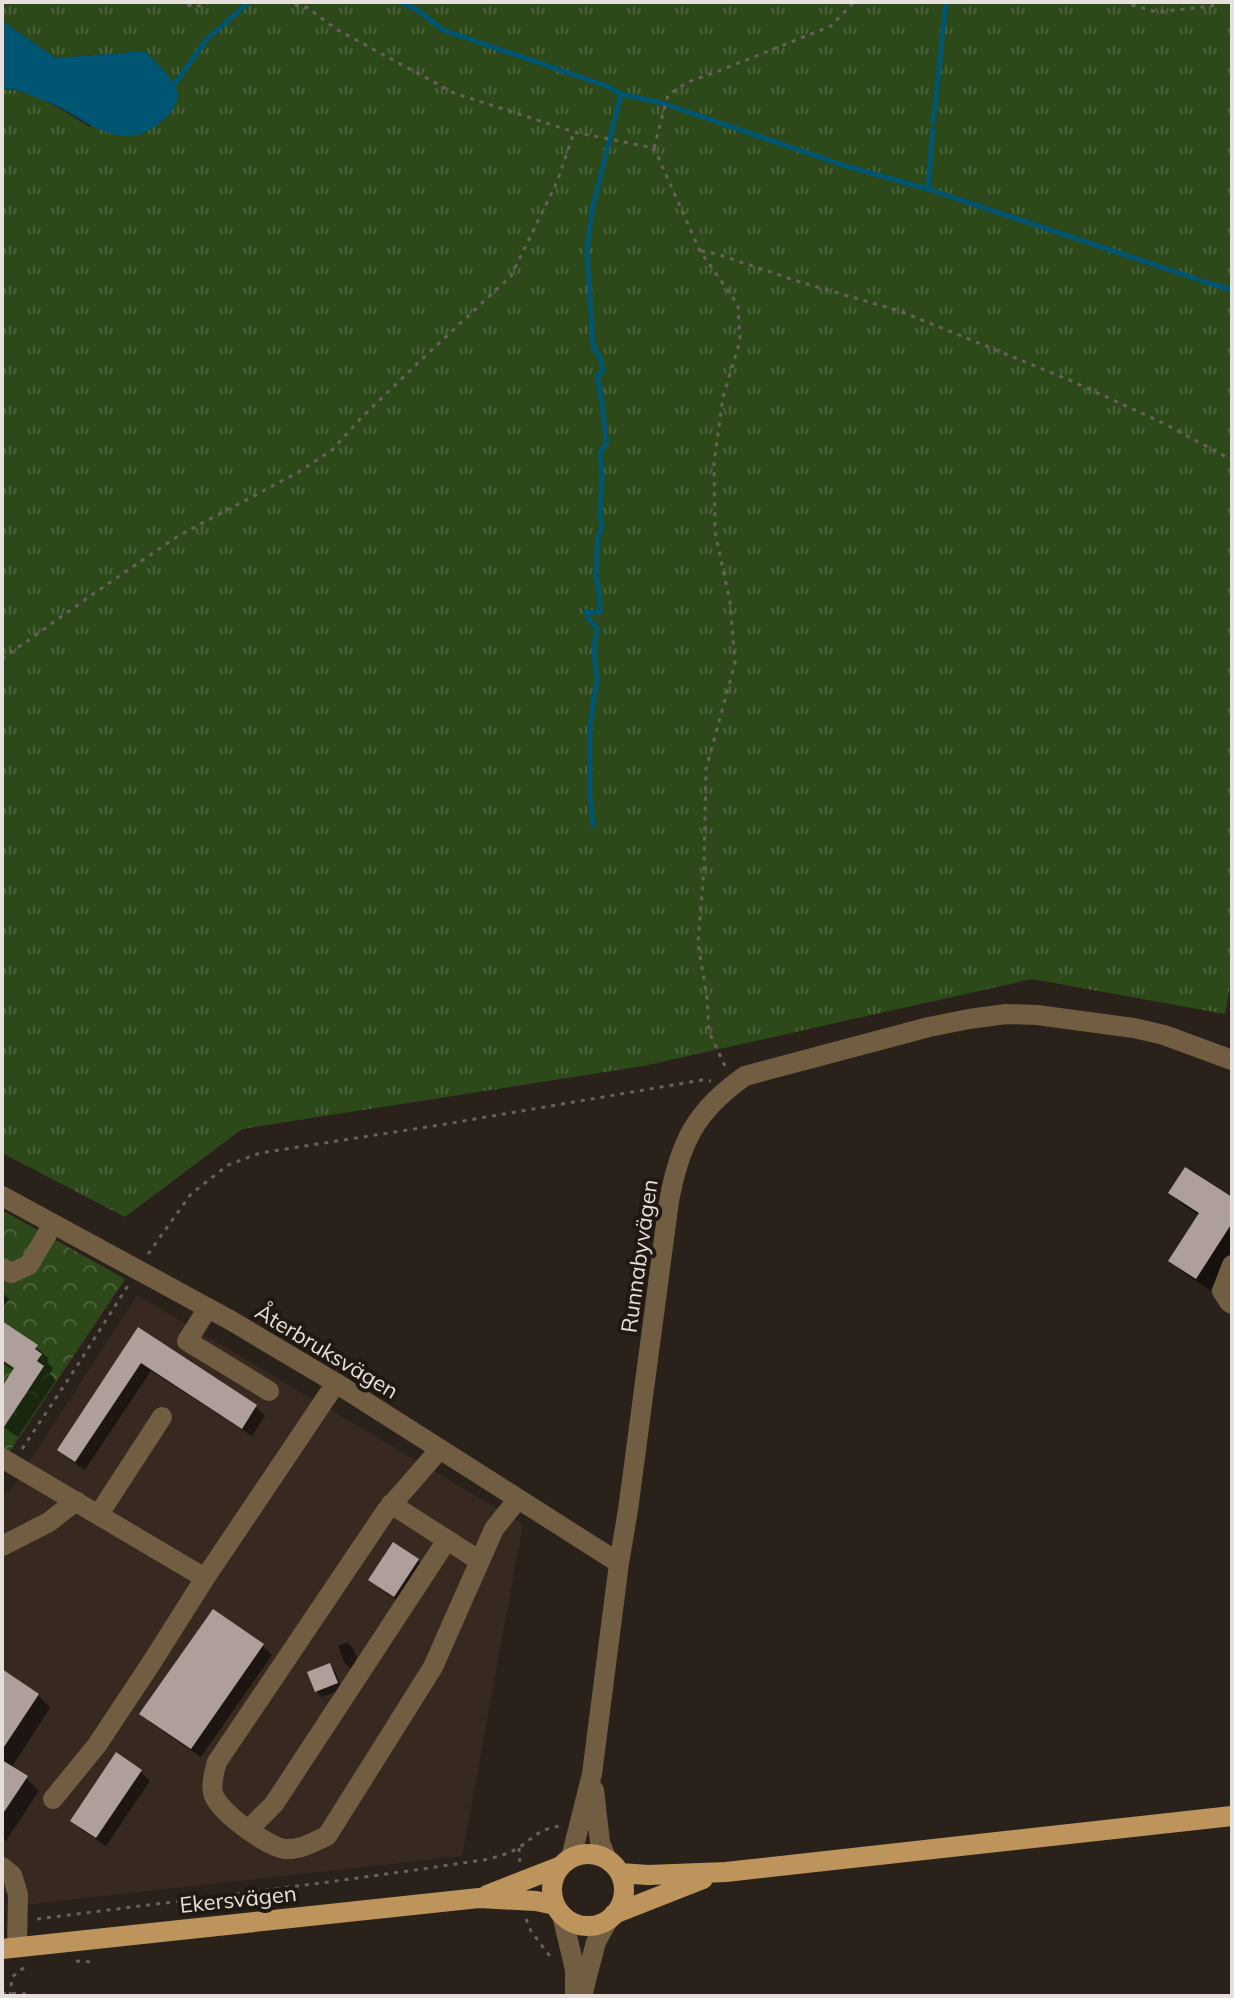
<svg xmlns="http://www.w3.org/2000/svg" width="1234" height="1998" viewBox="0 0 1234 1998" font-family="Mulish,sans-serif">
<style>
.built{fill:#382920}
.grass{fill:url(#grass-tufts)}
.park{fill:url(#park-crowns)}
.water{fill:#005572}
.shadow{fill:#0007}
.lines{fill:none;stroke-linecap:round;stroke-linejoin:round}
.stream{stroke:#005572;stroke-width:5}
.building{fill:#ae9f9a}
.path{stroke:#69605a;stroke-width:3;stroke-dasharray:4 6;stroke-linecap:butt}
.minor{stroke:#705d42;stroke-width:20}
.major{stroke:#bd955c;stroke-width:20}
.labels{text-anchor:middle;stroke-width:8;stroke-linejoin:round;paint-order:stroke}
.street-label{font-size:22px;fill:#e6dfdb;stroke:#211812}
</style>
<defs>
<pattern id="grass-tufts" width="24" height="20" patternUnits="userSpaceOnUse" patternTransform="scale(2)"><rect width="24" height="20" fill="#2d491a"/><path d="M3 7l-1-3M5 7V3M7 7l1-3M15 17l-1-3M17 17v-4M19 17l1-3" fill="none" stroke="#4b633b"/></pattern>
<pattern id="park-crowns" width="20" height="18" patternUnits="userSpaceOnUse" patternTransform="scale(2)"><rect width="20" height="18" fill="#2d491a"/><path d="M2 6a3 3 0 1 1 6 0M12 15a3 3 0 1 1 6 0" fill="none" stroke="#4b633b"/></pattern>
</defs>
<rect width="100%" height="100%" fill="#2b211b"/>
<path class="built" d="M137 1295 523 1524 462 1856 23 1905 2 1891V1497L14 1486Z"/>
<path class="grass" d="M2 2H1232V976L1225 1014 1032 979 643 1066 242 1129 125 1217 2 1153V90C26 85 69 114 90 127L145 51 56 58 7 24 2 18Z"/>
<path class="park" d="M2 1210 125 1279 2 1463Z"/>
<path class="water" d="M2 18 7 24 56 58 145 51C154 61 179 82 178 95 177 109 167 118 157 125 121 153 87 121 55 105 47 101 39 99 32 96 21 91 14 88 2 90Z"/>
<path class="shadow" d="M1170 1193 1232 1200V1255L1210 1290 1184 1273 1171 1261 1200 1216 1183 1205Z
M2 1292 9 1299 2 1310Z
M2 1324 36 1347 49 1359 47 1362 53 1368 50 1373 56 1380 18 1437 2 1426V1390L15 1371 2 1363Z
M139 1330 256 1407 265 1416 252 1436 151 1371 85 1470 69 1459 59 1450Z
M418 1561 427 1570 404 1605 380 1589 371 1579Z
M347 1642 353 1648 359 1663 350 1668 344 1662 338 1646Z
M263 1646 272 1655 201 1757 151 1723 142 1714Z
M329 1665 335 1671 342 1689 322 1697 316 1691Z
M2 1672 38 1695 50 1708 11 1768 26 1778 39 1791 6 1841 2 1839Z
M140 1771 150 1781 106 1846 82 1830 72 1821Z"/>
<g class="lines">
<path class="stream" d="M401 2 419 11 443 30 607 86 621 94 662 103 846 166 928 189 1197 279
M175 84 206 40 249 2
M933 123 946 2
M928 189 933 129
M1202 281 1232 290
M593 825 590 795V725L597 680 594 651 597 628 589 619 586 612H600L599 593 596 575 598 537 602 527 600 517 602 477 600 452 607 443C603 420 603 398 597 376L603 371 601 360 593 345 587 252 592 210 621 94"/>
</g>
<path class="building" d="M1185 1167 1232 1197V1223L1196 1279 1168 1261 1199 1213 1168 1193Z
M2 1321 38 1345 35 1349 42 1354 37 1361 44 1366 2 1430V1387L14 1368 2 1360Z
M138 1327 257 1405 242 1429 141 1363 75 1462 57 1450Z
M393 1542 419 1559 394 1597 368 1580Z
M213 1609 264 1644 191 1749 139 1714Z
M330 1663 338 1683 315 1692 307 1672Z
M2 1669 39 1694 2 1750Z
M116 1752 142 1770 96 1838 70 1821Z
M2 1760 28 1776 2 1815Z"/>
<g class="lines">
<path class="path" d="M178 2 195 7 211 2
M285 2 308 8 336 29 454 93 574 132 654 148 700 251 738 305 740 341 723 397 714 463 715 532 730 602 735 663 706 769 704 868 698 943 707 998 709 1032 725 1066
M1122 2 1157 12 1211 6 1223 2
M654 148 668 95 688 82 721 70 831 26 854 2
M701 251 717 254 800 282 900 311 1067 379 1161 422 1232 460
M2 659 93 594 178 536 297 473 332 450 361 418 422 359 511 276 557 182 574 132
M148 1254 191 1194 228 1165 260 1153 446 1124 702 1080 711 1081
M22 1449 77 1366 129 1284
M519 1848 520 1864
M37 1919C188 1900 339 1882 489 1859 500 1856 510 1853 520 1847 535 1836 541 1828 561 1826
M526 1919 531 1931 552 1959
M76 1961 92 1962
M2 1993 26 1994 28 1996
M10 1996 12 1977 22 1969 29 1966"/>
<path class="minor" d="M2 1196 230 1320 336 1383 619 1563
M1232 1265 1222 1291 1229 1302 1232 1304
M2 1268 11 1273 29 1265 53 1224
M208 1308 187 1341 269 1391
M440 1449 386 1511 217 1762C214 1772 211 1783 213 1793 217 1811 268 1847 285 1849 300 1850 314 1842 327 1836L433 1667 494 1529 518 1499
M2 1458 205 1578
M391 1504 480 1561
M99 1514 162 1417
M2 1546 49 1522 76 1501
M594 1790 600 1842 606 1858
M53 1799 97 1745 152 1662 205 1578 336 1383
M249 1829 274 1804 447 1540
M571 1858 592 1774 619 1563 628 1510 669 1201C680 1143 695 1111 745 1076L929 1027 969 1019 1006 1014 1037 1015 1134 1028 1164 1035 1232 1060
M2 1867 12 1875 18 1894 17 1947
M562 1915 575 1970V1996
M583 1992 596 1942 608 1920"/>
<path class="major" d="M552 1890a36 36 0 1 1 72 0a36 36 0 1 1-72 0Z
M620 1873 648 1875 726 1872 1232 1816
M487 1895 561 1866
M614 1914 703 1879
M2 1949 479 1898 536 1901 555 1905"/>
</g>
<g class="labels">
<g class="street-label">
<text transform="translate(639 1256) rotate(-82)" y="8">Runnabyvägen</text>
<text transform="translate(327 1351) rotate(31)" y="8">Återbruksvägen</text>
<text transform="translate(238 1899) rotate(-6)" y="8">Ekersvägen</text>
</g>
</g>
<rect width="1234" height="1998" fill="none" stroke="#e6dfdb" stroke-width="8"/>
</svg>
